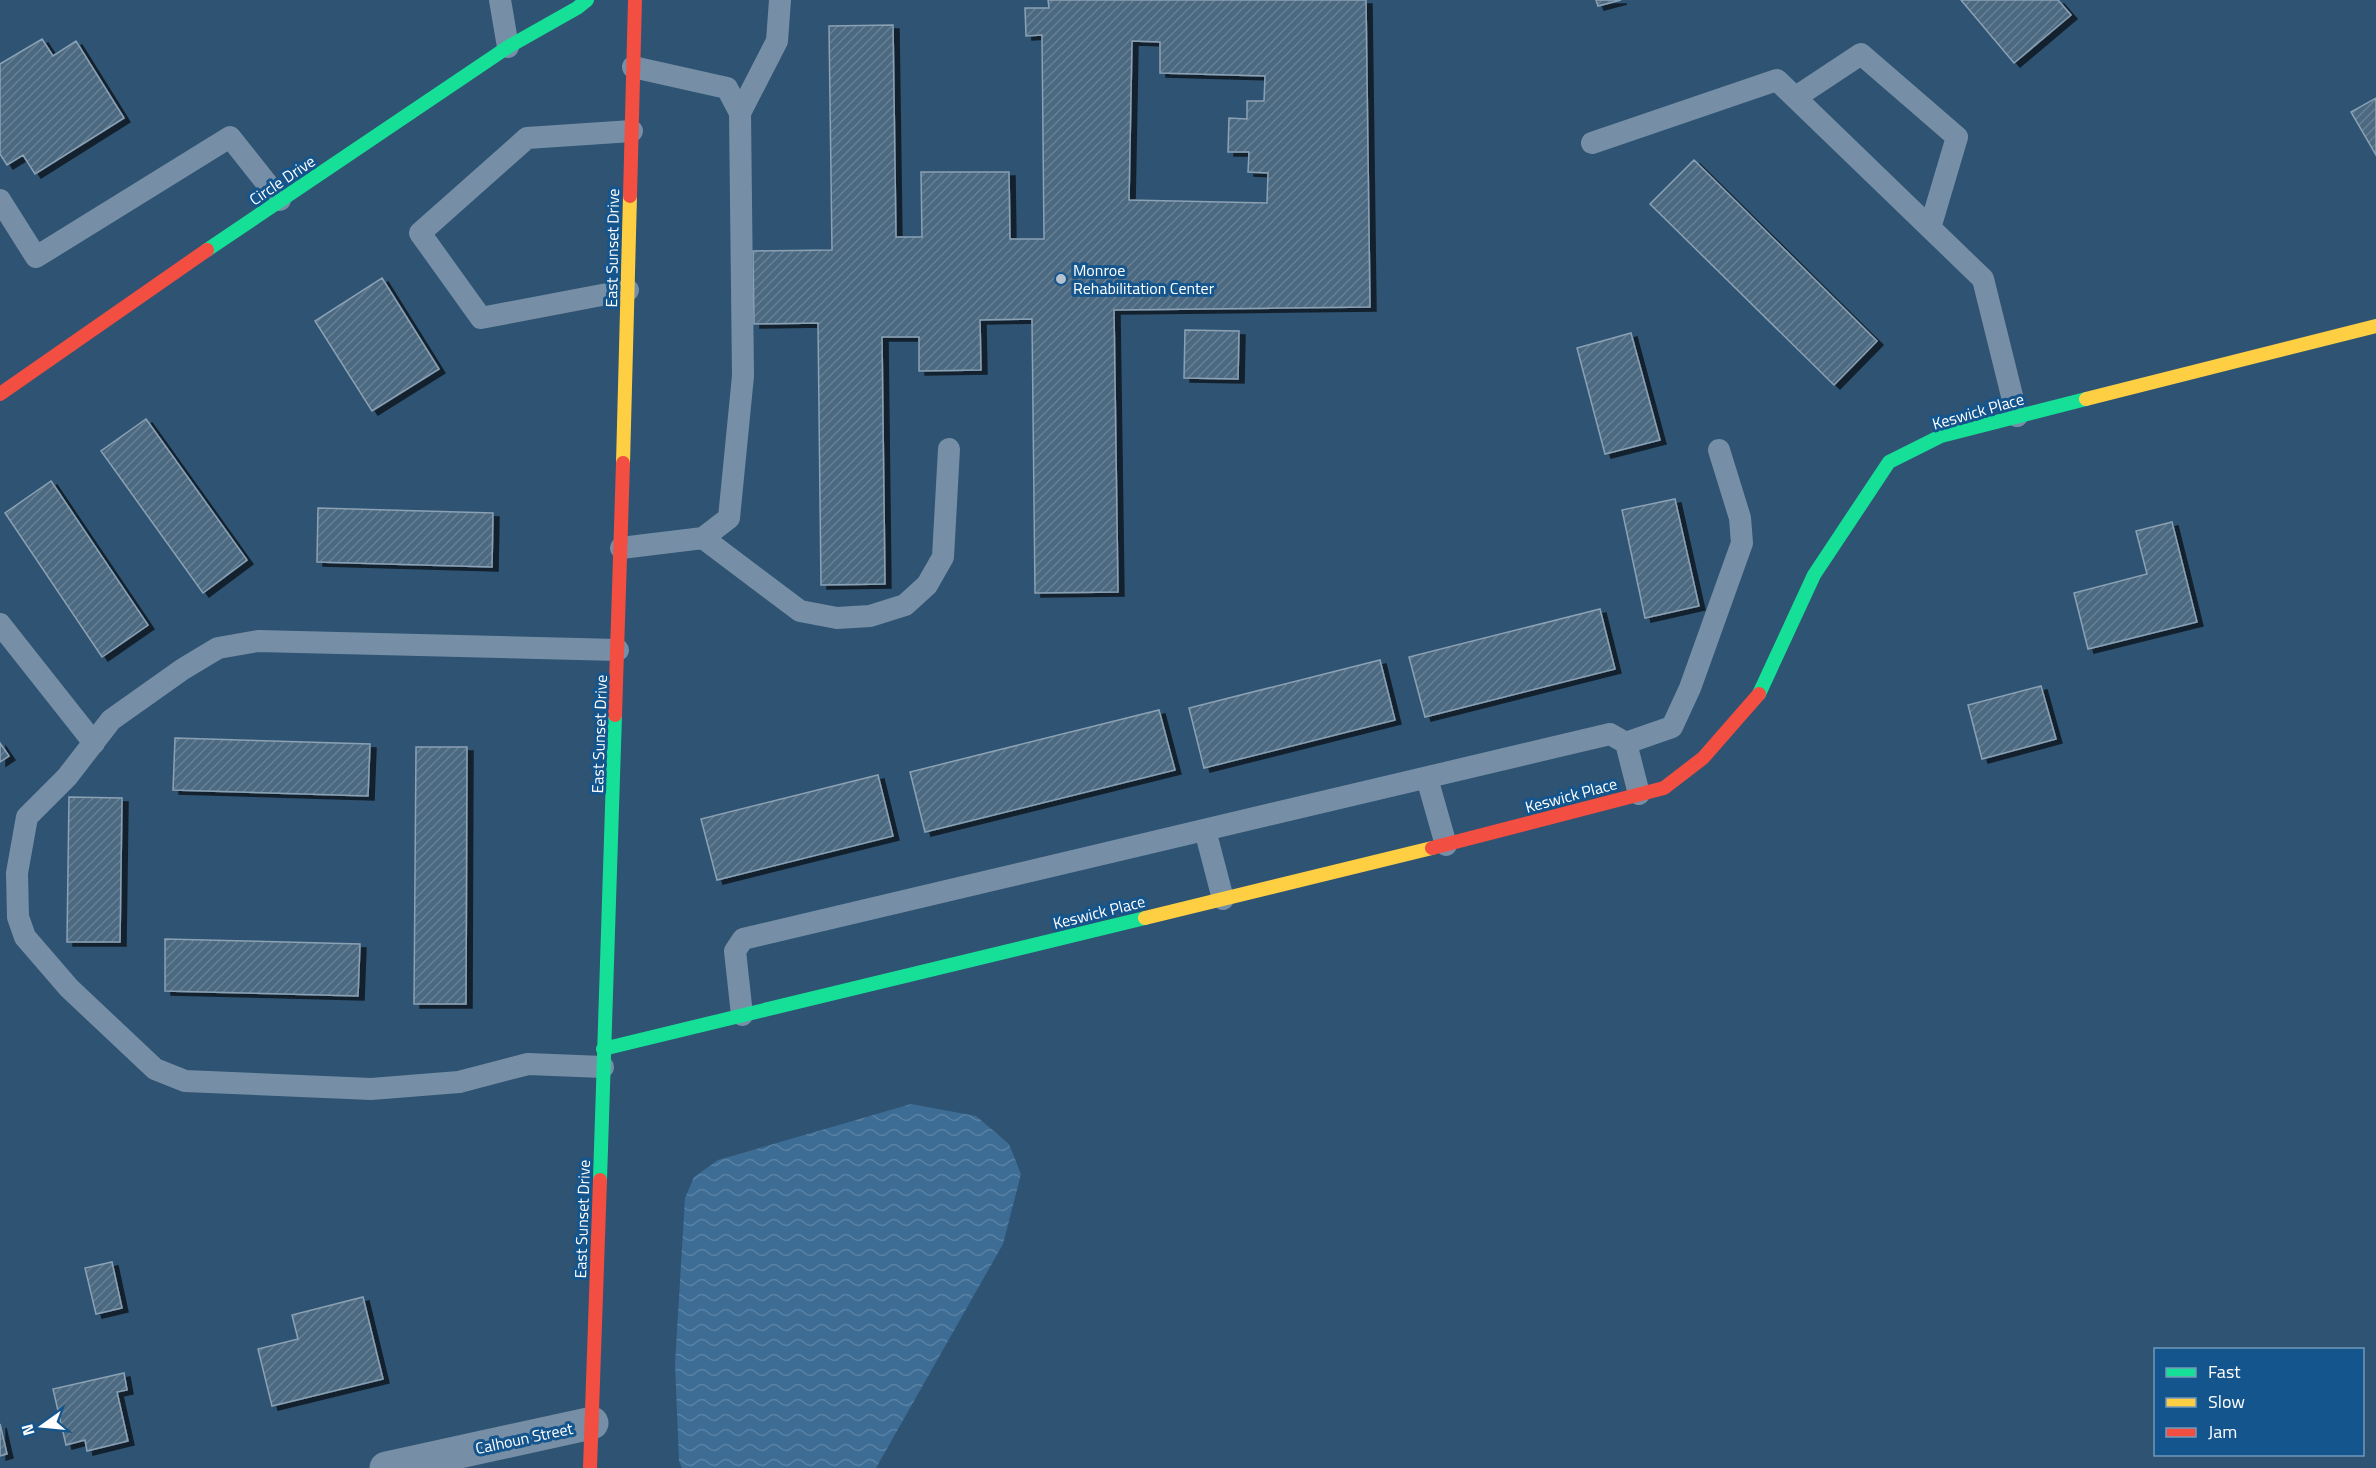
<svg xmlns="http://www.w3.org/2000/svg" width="2376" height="1468" viewBox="0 0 2376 1468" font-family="'Titillium Web',sans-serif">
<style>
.water{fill:url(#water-waves)}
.building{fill:url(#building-hatch);stroke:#8ba1b4;stroke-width:1.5;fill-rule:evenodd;filter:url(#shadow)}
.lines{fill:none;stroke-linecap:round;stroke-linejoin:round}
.lane{stroke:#768fa6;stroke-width:22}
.street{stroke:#768fa6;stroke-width:33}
.fast{stroke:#16e098;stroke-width:14}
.slow{stroke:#ffcf43;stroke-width:14}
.jam{stroke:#f24e42;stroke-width:14}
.poi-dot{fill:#b6c3ce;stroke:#14558d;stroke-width:2}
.labels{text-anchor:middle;stroke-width:6;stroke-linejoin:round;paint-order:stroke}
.street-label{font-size:16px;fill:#fff;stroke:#14558d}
.poi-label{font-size:16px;fill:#fff;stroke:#14558d;text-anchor:start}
</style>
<defs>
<pattern id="water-waves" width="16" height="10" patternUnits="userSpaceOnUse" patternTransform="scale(1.5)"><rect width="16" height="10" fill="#3d6c94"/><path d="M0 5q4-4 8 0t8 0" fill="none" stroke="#5a82a4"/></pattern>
<pattern id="building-hatch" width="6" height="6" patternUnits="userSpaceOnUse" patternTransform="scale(1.5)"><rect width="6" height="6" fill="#4c6981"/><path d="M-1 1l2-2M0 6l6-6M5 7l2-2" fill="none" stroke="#678094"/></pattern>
<filter id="shadow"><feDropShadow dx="6" dy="4" stdDeviation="0" flood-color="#0009"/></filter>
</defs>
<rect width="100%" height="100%" fill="#2f5372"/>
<path class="water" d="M911 1104 976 1116 1009 1144 1021 1174 1003 1244 876 1468H682L679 1461 675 1364 685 1198 694 1177 718 1160Z"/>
<path class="building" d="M1048 0H1366L1370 307 1114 310 1118 592 1035 593 1032 319 980 320 981 370 919 371V337H882L885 584 821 585 818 323 754 324 753 251 832 250 829 26 893 25 896 237H922L921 172H1009L1010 239H1044L1042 35 1026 36 1025 8H1049ZM1132 41 1160 42V73L1265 76 1264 101H1247V119L1229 118 1228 152H1249L1248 172 1268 173 1267 203 1129 200Z
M1596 0H1621L1598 6Z
M1961 0H2058L2071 15 2014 63Z
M42 39 53 56 76 41 124 118 35 174 23 155 7 165 0 154V64Z
M2376 98V155L2351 112Z
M1694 160 1877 341 1834 385 1650 204Z
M382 278 439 369 372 411 315 321Z
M1185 330 1239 331 1238 379 1184 378Z
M1631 333 1660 440 1605 454 1577 348Z
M146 419 247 560 203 593 101 451Z
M51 481 148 625 102 657 5 513Z
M1675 499 1699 606 1645 618 1622 510Z
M318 508 493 513 492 567 317 562Z
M2172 522 2197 622 2088 649 2074 593 2147 574 2136 531Z
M1600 609 1615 669 1425 717 1409 657Z
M1380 660 1395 720 1204 768 1189 708Z
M2041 686 2056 739 1982 759 1968 705Z
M1159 710 1175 770 925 832 910 772Z
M175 738 370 744 368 796 173 790Z
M0 743 9 756 0 762Z
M416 747H467L466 1004H414Z
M878 775 893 836 717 880 701 819Z
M69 797 122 798 120 942H67Z
M165 939 360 944 358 996 165 991Z
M112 1262 122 1308 96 1314 85 1268Z
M363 1297 383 1379 272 1406 258 1349 298 1339 292 1315Z
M124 1373 127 1390 117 1392 128 1441 87 1451 85 1440 66 1445 53 1389Z
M0 1424 7 1454 0 1456Z"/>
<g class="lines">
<path class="lane" d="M500 0 508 47
M1796 97 1861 54 1957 137 1930 228
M740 113 777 41 780 0
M1592 143 1777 80 1983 279 2017 416
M0 200 36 257 230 137 280 200
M628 290 481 318 420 233 527 138 632 131
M703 538 800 611 837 618 870 616 905 605 927 585 943 557 949 449
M621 548 703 538 729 518 743 376 740 113 727 88 633 67
M0 624 94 743
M1626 743 1672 727 1690 688 1742 543 1740 518 1719 450
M1427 778 1446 845
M1205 830 1223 899
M742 1015 735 951 743 939 1610 734 1626 743 1639 794
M603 1067 528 1064 459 1082 371 1089 185 1081 155 1069 69 988 25 937 18 917 17 873 27 817 67 777 111 720 183 669 218 648 258 641 618 650"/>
<path class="street" d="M386 1468 592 1423"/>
<path class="fast" d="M207 250 508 47 577 8 587 0
M1759 694 1814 575 1889 462 1941 436 2086 399
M603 1049 1145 918
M600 1180 615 715"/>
<path class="slow" d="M2086 399 2376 326
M623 463 630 196
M1145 918 1432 848"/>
<path class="jam" d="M630 196 635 0
M0 394 207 250
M615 715 623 463
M1432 848 1664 788 1703 758 1759 694
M590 1468 600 1180"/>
</g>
<circle class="poi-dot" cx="1061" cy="279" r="6"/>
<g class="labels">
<g class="street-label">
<text transform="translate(282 180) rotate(-34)" y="6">Circle Drive</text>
<text transform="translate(612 248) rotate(-89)" y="6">East Sunset Drive</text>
<text transform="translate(1978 411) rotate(-16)" y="6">Keswick Place</text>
<text transform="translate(599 734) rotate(-88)" y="6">East Sunset Drive</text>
<text transform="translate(1571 795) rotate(-15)" y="6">Keswick Place</text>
<text transform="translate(1099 912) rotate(-14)" y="6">Keswick Place</text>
<text transform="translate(582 1219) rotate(-88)" y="6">East Sunset Drive</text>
<text transform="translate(524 1438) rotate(-12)" y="6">Calhoun Street</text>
</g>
<g class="poi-label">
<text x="1073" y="276">Monroe<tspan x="1073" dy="18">Rehabilitation Center</tspan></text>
</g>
</g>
<rect x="2154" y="1348" width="210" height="108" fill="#14558d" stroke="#7299bb" stroke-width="1.5"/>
<rect x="2166" y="1368" width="30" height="9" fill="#16e098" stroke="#7299bb" stroke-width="1.5"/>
<text x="2208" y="1378" font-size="18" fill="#ffffff">Fast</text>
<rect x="2166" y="1398" width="30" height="9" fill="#ffcf43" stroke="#7299bb" stroke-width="1.5"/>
<text x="2208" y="1408" font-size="18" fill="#ffffff">Slow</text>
<rect x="2166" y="1428" width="30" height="9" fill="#f24e42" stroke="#7299bb" stroke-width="1.5"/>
<text x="2208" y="1438" font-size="18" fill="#ffffff">Jam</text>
<g transform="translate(42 1426) rotate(255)" stroke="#14558d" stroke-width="4.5" paint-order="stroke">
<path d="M0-4.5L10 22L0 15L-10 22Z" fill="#ffffff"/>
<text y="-9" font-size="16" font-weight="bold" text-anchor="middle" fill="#ffffff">N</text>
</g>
</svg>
